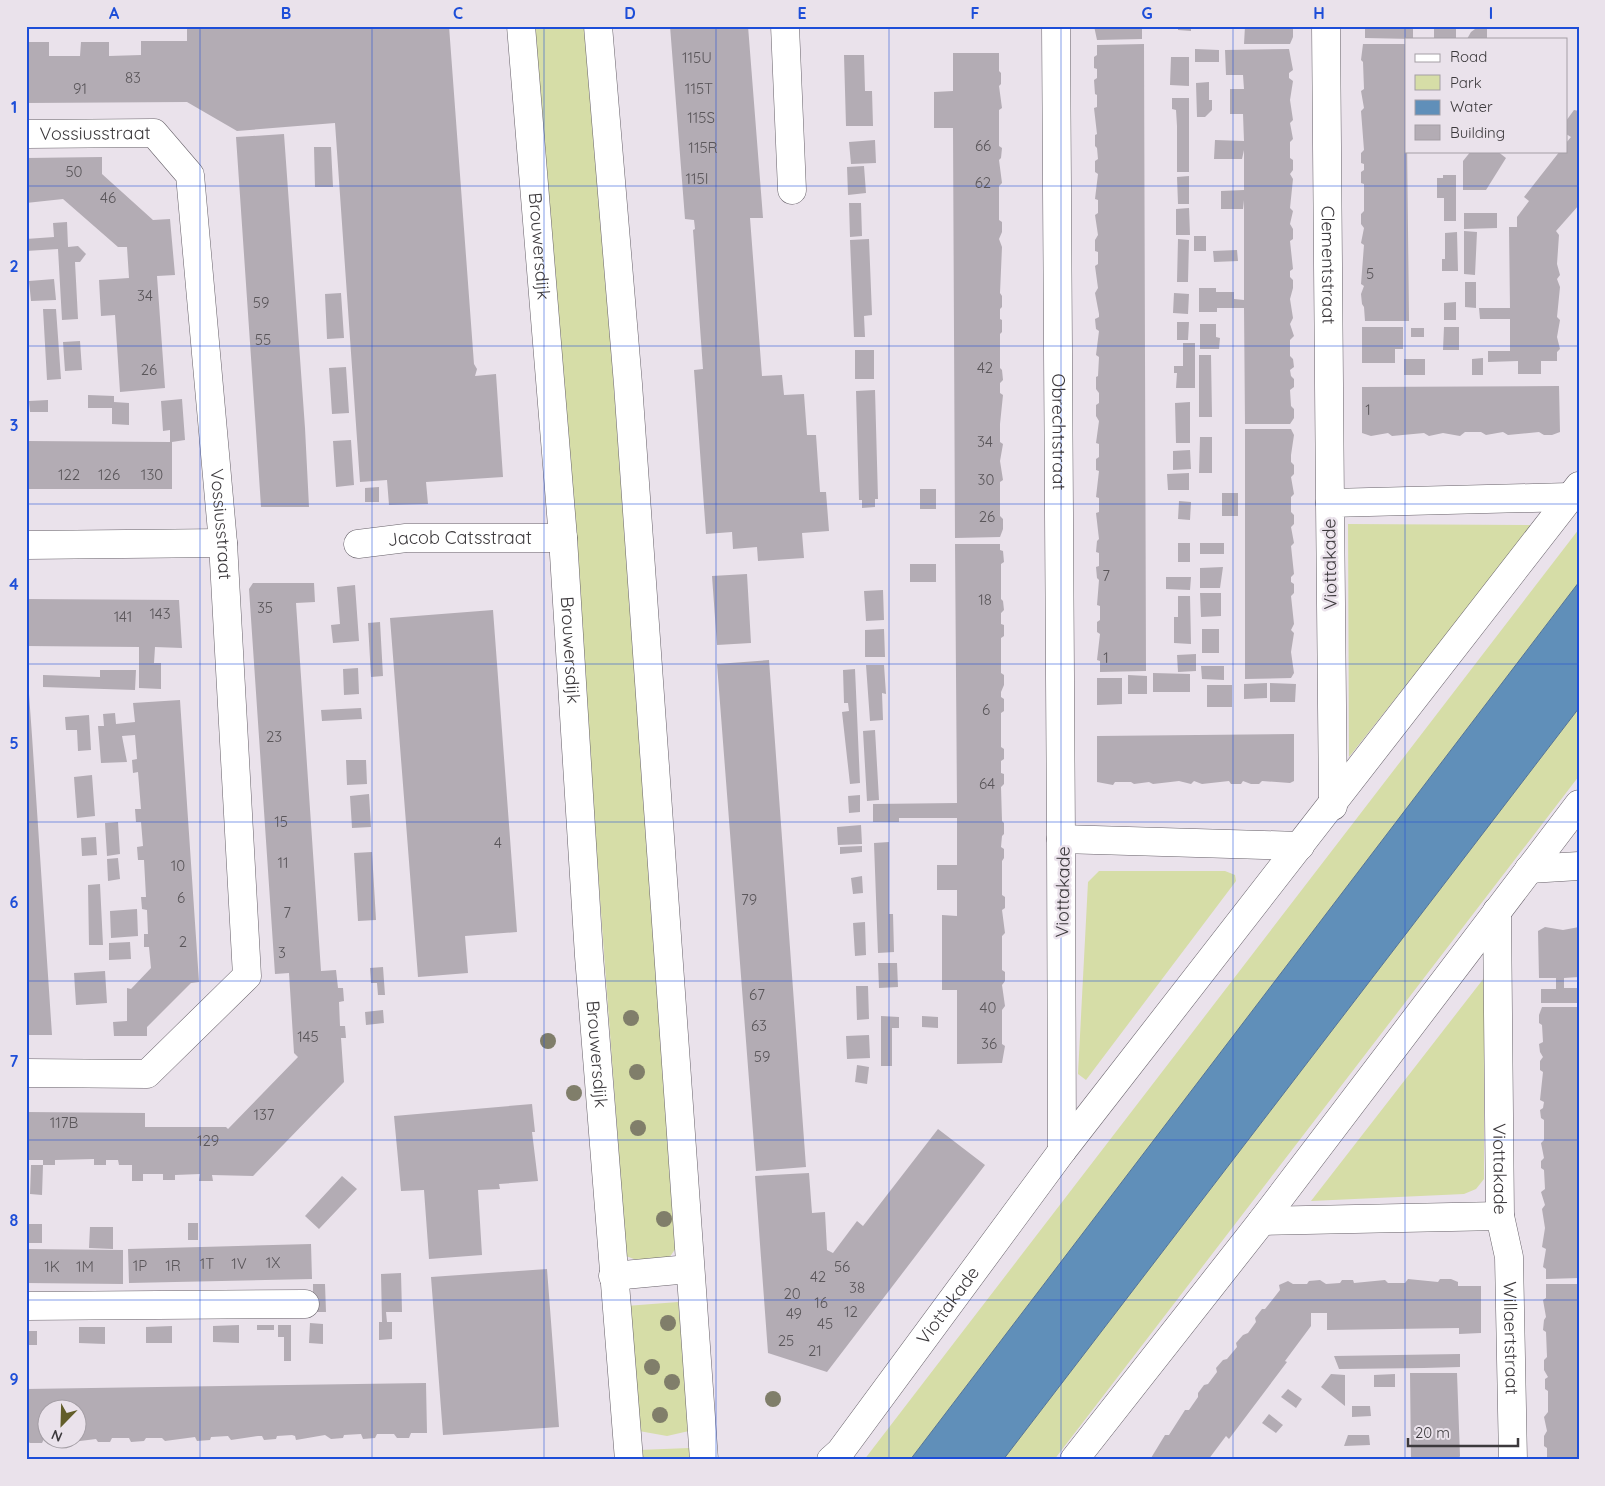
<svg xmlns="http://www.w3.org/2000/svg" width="1605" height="1486" viewBox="0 0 1605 1486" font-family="Quicksand,sans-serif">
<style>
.green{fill:#d6dda7}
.water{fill:#608fb9;stroke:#557594}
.building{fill:#b3acb4}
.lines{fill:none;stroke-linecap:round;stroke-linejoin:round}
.minor-casing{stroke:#676169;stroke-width:29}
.minor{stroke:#fff;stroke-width:28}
.tree{fill:#807e6a}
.grid{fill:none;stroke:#1d4ed8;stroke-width:1;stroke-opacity:0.55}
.labels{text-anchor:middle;stroke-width:5;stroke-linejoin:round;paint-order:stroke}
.number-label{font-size:15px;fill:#5a565a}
.street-label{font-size:18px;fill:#3c393c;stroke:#eae2eb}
.neatline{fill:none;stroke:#1d4ed8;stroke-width:2}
.grid-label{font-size:16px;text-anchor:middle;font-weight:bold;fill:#1d4ed8}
</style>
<rect width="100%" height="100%" fill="#eae2eb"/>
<path class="green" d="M535 26H587L678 1245 667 1261 647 1264 626 1256 618 1211 619 1154Z
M1348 524 1533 525 1349 757Z
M1579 529V582L910 1460H864Z
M1579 708V776L1054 1460H1003Z
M1099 871H1225L1235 875 1236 881 1086 1080 1078 1074 1088 882Z
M1484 978V1179L1476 1189 1464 1194 1311 1201Z
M678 1302 691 1416 689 1431 667 1436 639 1431 626 1306Z
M689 1448 690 1460H638L639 1450Z"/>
<path class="water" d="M1579 582V708L1003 1460H910Z"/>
<path class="building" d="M187 26H449L474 364 477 369 475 376 496 374 503 477 426 482 428 504 389 505 387 480 360 482 335 123 237 131 187 102 26 103V42H49V56H80L81 42H109V56L141 55V41H187Z
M670 26H748L763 218H750L762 376 782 375 784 395 804 394 807 435H816L820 492H826L829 531 802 533 804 558 758 561 757 547 733 549 732 532 706 534 694 370 703 369 693 230 695 229 694 220 685 219Z
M1094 26H1142V39L1097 40Z
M1178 26H1191V31L1178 30Z
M1245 26H1290L1293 29V37L1290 44H1244Z
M1365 26H1413V39L1365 38Z
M1434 26H1456V39H1434Z
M1479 26H1487V39H1467L1471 32Z
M1144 44 1146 671 1100 672V661L1097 660 1100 634 1097 632V622L1100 620V606L1097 605 1099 580 1097 578 1096 567 1099 566V553L1096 552 1097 541 1099 539 1096 513 1099 512V498L1096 497 1099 471 1096 470V459L1099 457V444L1096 443 1099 421 1096 416V405L1099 403V393L1096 389V377L1098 376 1099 357 1096 355 1099 331 1096 329 1095 319 1099 317V314L1095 293 1098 288 1095 266 1098 264V252L1095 251V240L1098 235 1095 215 1098 213V200L1095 199 1098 174 1095 172V161L1098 159 1097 148 1095 146V135L1097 134 1094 108 1097 107V95L1095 94 1094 80 1097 78V69L1094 68V57L1097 55V45Z
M1363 44H1406L1409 321H1365L1364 307 1362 304 1361 294 1364 286 1361 284 1364 245 1361 243 1364 228 1361 224V214L1364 211V184L1361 183V172L1364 170V164L1361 163V153L1364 150 1361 111 1364 108 1361 91 1364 89 1363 62 1361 60Z
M1195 49 1219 50V62H1195Z
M1289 49 1293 70 1289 73V78L1293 81 1290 100 1293 120 1290 123 1293 139 1290 142V158L1293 160V170L1290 174 1293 179 1290 208 1293 211 1290 224 1293 229V239L1290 241 1293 269 1290 271V277L1293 280V288L1290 299 1293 318 1290 324 1294 336 1290 340V356L1293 359 1294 367 1290 370 1291 376 1294 379V387L1290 390 1291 406 1294 409V418L1290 424H1245L1244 308H1217V312H1199V288H1216V292H1234V299L1244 300V200L1243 209H1221V191L1244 190V150L1242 159H1214L1215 140 1244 141 1243 114H1230V89H1244L1243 75H1226L1225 50Z
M953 53H999V71L1001 73V84L999 86 1002 108 999 110V146L1002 148 1001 158 999 160 1002 183 999 186V220L1002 222V232L999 239 1002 247 1000 293 1002 296V307L1000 309V319L1002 320V332L1000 334V368L1002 370 1003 380 1000 383V393L1003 395 1000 424V442L1003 444 1000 461 1003 480 1000 482V516L1003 519V529L1000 537 955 538 953 128H934V92L953 91Z
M844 55H864L865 91H872L873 126H846Z
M1171 57H1189V86L1170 85Z
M1209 82V100H1212V110L1205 117H1197L1196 83Z
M1172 98H1189V172H1177V126L1176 110 1172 109Z
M1574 110 1579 111V205L1556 231 1559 235 1557 264 1560 275 1557 279 1560 287 1557 317 1560 320 1557 337 1560 349 1557 352V361H1541V374H1518V361L1488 362V351H1510V319H1480L1479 308H1510L1509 227H1517V217L1529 201 1524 197 1560 151H1566V143L1571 137 1566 134V121Z
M284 134 305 428 309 507H261L256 431 236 137Z
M875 140 876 163 851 164 849 142Z
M314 147H331L333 187H315Z
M1471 151H1497L1506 158 1486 190H1463V161Z
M102 157V174L153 220 170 219 175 275 157 276 165 388 120 392 115 315 101 316 99 280 129 278 127 247H118L63 199 26 203V158Z
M864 166 866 193 848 195 847 167Z
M1443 175H1456V221H1444V198H1437V178H1443Z
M1189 176V204H1178L1177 177Z
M849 203H861L862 236 850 237Z
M1189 208 1190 235H1176V209Z
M1464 213H1497V228L1464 229Z
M67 222 68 247 78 246 86 254 80 262H75L78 319 62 320 58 249 26 251V239L54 237 53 223Z
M1464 231 1477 232 1475 275 1464 274Z
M1457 232 1458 271H1442V259H1445V233Z
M1194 236H1206V251H1194Z
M869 239 872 315 864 316 865 337H854L850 240Z
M1178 239 1189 240 1188 282H1177Z
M1237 250 1238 261 1214 262 1213 251Z
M54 279 56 300 31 301 29 281Z
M1465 282H1476V308L1465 307Z
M341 293 344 338 327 339 325 294Z
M1174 293 1189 294 1188 314 1173 313Z
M1456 302V320H1444V303Z
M43 309H56L61 379 47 380Z
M1177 322H1189L1188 340H1177Z
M1200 324H1216V337L1220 338 1219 349H1200Z
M1362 327H1403V349H1395V363H1362Z
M1444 327H1459V350H1443Z
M1411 328H1424V337H1411Z
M80 341 82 370 65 371 63 342Z
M1183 343H1195V388H1176L1177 373H1174V366H1183Z
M855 350H874V379H855Z
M1199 355H1211L1212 417H1199Z
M1483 358V375H1472V359Z
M1404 359H1425V375H1404Z
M346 367 349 413 332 414 329 368Z
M1559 386 1560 432 1552 435H1544L1539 432 1508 435 1503 432 1486 435 1481 432H1465L1460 436 1443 433 1429 436 1424 433 1392 436 1388 433 1371 436 1362 433V387Z
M875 390 878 499H875V507L862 508V500H859L856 391Z
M88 395 114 396V402L129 403V425L112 424V408H88Z
M182 399 185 440 172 442V489H26V441L170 442V430L163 431 161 401Z
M48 400V412H30L29 401Z
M1190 402V443H1176L1175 403Z
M1245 429H1291L1294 435 1291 455V462L1294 465V474L1291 477 1294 494 1291 497V512L1294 515V524L1291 527 1294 543 1291 546 1294 574 1291 577V582L1294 584V593L1291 596 1294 624 1291 630 1294 633 1291 652 1294 673 1291 678 1245 679Z
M1200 437H1212V473H1199Z
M351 440 354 485 336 487 333 441Z
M1190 450 1191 469 1173 470V451Z
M1189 473V490H1168L1167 474Z
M379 487V502H365V488Z
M920 489H936V509H920Z
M1222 493H1238V516H1222Z
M1179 501 1191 502 1190 520 1178 519Z
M1178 543H1190V562H1178Z
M1200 543H1224V554H1200Z
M955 544H1000V550L1003 551 1004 562 1001 564V599L1003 601 1004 610 1001 613V624L1004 625V636L1001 638V673L1004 675V685L1001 692V697L1004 699V711L1001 713V747L1004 749V759L1001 761V773L1004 774V784L1001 787 1002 821 1004 823V834L1002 836 1001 847 1004 849V858L1002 861V895L1005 897V908L1002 910 1005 933 1002 936V970L1005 972V981L1002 985 1005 1006 1002 1010V1044L1005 1046 1002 1063 957 1064V990H942V915L957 916V890H937V865H957V818H899V822H873V804L957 803Z
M910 564H936V582H910Z
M1223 567 1220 588H1200V568Z
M747 574 751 643 717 645 712 576Z
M1166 577H1191L1190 590 1166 589Z
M253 583H314L315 602 296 603 321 971 336 970 338 988H343L344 1001 339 1002 340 1026H345L346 1038H341L344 1082 253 1176 212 1175 213 1181H199L200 1174 175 1175V1180H163V1174H143V1181H132V1165H119L118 1160H106V1165H94V1159L55 1160V1165H43V1160H26V1112L145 1113V1127H226L228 1129 298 1057 294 1053 289 973 275 974 249 589Z
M355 585 359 641 333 643 331 625 340 624 337 587Z
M883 590 884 620 866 621 864 591Z
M1200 593H1221V616L1201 617Z
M1178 596H1190L1191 644 1174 643V617H1178Z
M26 599 179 600 182 648 155 647 154 663H161V689L139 688V647L26 646Z
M493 610 517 932 465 936 468 973 418 977 390 618Z
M380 622 383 676 371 677 368 623Z
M884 629 885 657H865V630Z
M1202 629H1219V653H1202Z
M1196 654V671L1178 672 1177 655Z
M769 660 806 1167 756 1171 717 664Z
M866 665H884L886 694 882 693 883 720 870 721Z
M1201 666H1224V680L1202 679Z
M358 668 359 694 344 695 343 669Z
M855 669 860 783 850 784 842 712 849 711 848 703H844L843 670Z
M100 670H136L135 690 43 687V675L100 677Z
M1153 673 1190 674V692H1153Z
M1128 675 1147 676V694H1128Z
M1097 678H1122V704L1097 705Z
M1267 683V698L1244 699V684Z
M1270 683 1296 684 1295 702H1270Z
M1207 685H1232V707H1207Z
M26 694H29L32 736 52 1035H26Z
M180 700 199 982 191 983 147 1027V1036H114L113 1022 127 1021V988L131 989 151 968 149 947H144V934H148L147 910 142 909 141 897H146L144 860H138L137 847 143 846 141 822H136L135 809H141L138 772 133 773 132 760 137 759 135 735 122 736 127 762 101 763 98 726H104L103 714 115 713 116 724 135 722 133 703Z
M361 708 362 719 322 721 321 710Z
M89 715 91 750 78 751 77 730H66L65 717Z
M875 730 879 800 867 801 863 731Z
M1294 734V781L1290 783 1262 781 1259 784H1251L1243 781 1241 784H1231L1229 781 1202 784 1194 781 1191 784 1179 781 1153 784 1149 782 1134 784 1131 782H1115L1113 785 1097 782V736Z
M346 760H366L367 784 347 785Z
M92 775 95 816 77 818 74 777Z
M369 794 371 827 352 828 350 796Z
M860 795V812L849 813 848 796Z
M118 822 120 854 107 856 105 823Z
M861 825 862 844 838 845 837 827Z
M96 837 97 855 82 856 81 838Z
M889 842V914H893L894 952 878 953 874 843Z
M862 846V852L840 854V847Z
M372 852 376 920 358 921 354 853Z
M118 858 120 879 108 881 107 859Z
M862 876 863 893 853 894 851 878Z
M100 884 103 945H89L88 885Z
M137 909 138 936 111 938 110 911Z
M865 922 866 955 855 956 853 923Z
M1545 927 1563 930 1579 927V977L1564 978V988H1579V1003H1541V989H1556V978H1539L1538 931Z
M130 942 131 959 109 960V943Z
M878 963H897L898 987 879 988Z
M383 967 385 995H378L377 983H371L370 968Z
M105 971 107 1003 76 1005 74 973Z
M856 986H868L869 1019 857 1020Z
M1542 1007H1579V1278L1546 1279V1269L1543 1267 1546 1249 1542 1247 1545 1228 1542 1209 1545 1205 1541 1192 1545 1189 1544 1170 1541 1168V1161L1544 1158 1541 1143 1544 1140V1120L1541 1118 1540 1110 1543 1108 1544 1102 1540 1100 1543 1072 1540 1070V1061L1543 1057 1540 1052 1539 1044 1543 1042 1542 1025 1539 1023V1015Z
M383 1010 384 1023 366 1025 365 1012Z
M881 1016 899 1017V1028H892V1066H881Z
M922 1016 938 1017V1028L922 1027Z
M869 1035 870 1058 847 1059 846 1036Z
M857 1065 869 1067 867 1084 855 1082Z
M532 1104 535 1132H532L538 1181 499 1184 500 1189 478 1190 482 1255 429 1259 424 1190 401 1191 394 1116Z
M938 1129 985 1165 827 1372 768 1353 755 1176 809 1173 812 1213 825 1212 827 1250 833 1253 857 1221 863 1226Z
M31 1165H43L42 1195 30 1194Z
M342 1176 357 1189 319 1229 305 1216Z
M188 1223H198V1240H188Z
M26 1224H42V1243H26Z
M90 1227H113V1249L89 1248Z
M311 1244 312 1279 129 1283 128 1249Z
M26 1249 123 1250V1284L26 1283Z
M547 1269 559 1427 443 1435 431 1277Z
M401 1273 402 1312H386L387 1322H392V1339L379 1340V1322H382L381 1274Z
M1408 1279 1438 1282 1440 1279H1451L1458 1282V1286H1481V1333L1459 1334V1328L1327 1330V1313H1311V1326L1285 1361 1287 1362 1229 1439 1226 1436 1208 1460 1151 1458 1165 1435H1169L1185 1410H1189L1198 1397V1393L1204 1385 1208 1384 1217 1372 1216 1368 1223 1360 1227 1359 1237 1347 1236 1343 1243 1335 1248 1333 1256 1322 1255 1318 1262 1309H1265L1280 1290 1279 1285 1288 1281 1293 1284H1307L1309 1281 1320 1280 1326 1284 1340 1283 1342 1280H1353L1354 1283 1385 1280 1388 1283H1405Z
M313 1284H325L326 1312H313Z
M1546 1284H1579V1460H1547V1448L1544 1446V1436L1547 1431 1544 1417 1548 1412V1391L1545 1389V1379L1548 1377 1544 1370V1360L1547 1357 1546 1332 1543 1330 1544 1320 1546 1317 1543 1300 1546 1298Z
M310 1323 323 1324V1344L309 1343Z
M239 1325V1343L213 1342V1326Z
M257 1325H274V1330H257Z
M278 1325H291V1361H284V1337H278Z
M172 1326V1343H146V1327Z
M79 1327H105V1344L79 1343Z
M26 1331H37V1345H26Z
M1460 1354V1367L1424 1368 1339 1369 1334 1356Z
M1410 1373H1457L1460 1456 1458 1460H1411Z
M1331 1374 1345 1375V1406L1321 1387Z
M1395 1374V1387H1374V1375Z
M426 1383 427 1433H411L409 1438H397L394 1434H377L375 1438 363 1439 361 1434 344 1435 343 1438 331 1439 325 1435 296 1440 295 1436 292 1435 277 1436 276 1439 264 1440 262 1436H258L231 1440 228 1436 211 1437 210 1440 197 1441 195 1437 165 1441 162 1438H146L144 1441 131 1442 129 1438H112L110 1442H98L96 1439 64 1443 62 1438H78V1408H48V1439H44L42 1443H30L26 1440V1389Z
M1288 1389 1302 1399 1296 1408 1281 1397Z
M1352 1406H1370L1371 1416 1352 1417Z
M1269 1414 1283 1425 1276 1433 1262 1423Z
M1348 1435H1369L1370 1445 1344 1446Z"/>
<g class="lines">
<g class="minor-casing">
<g id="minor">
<path id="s1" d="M521 26 563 538 589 956 629 1460"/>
<path d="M598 26 628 384 704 1460"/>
<path d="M785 26 792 190"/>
<path id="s2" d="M1056 26 1061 839"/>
<path id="s3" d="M1326 26 1330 503"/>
<path id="s4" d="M26 134 154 133 190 175 223 543 247 976 147 1074 26 1073"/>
<path id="s5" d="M358 544 406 538H563"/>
<path d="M26 545 223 543"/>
<path d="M1333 806 1330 503 1569 497"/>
<path d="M1529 869 1579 866"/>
<path id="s6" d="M1497 911 1500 1216 1509 1257 1513 1460"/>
<path d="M1062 1151 1061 839 1300 846"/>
<path d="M1262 1221 1500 1216"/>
<path d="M613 1276 689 1269"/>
<path d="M26 1306 305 1304"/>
<path id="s7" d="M831 1460 840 1452 1062 1151 1579 486"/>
<path d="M1074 1460 1262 1221 1579 804"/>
</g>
</g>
<use href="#minor" class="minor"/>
</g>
<g class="tree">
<circle cx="631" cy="1018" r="8"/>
<circle cx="548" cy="1041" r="8"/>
<circle cx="637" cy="1072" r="8"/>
<circle cx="574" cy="1093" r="8"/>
<circle cx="638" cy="1128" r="8"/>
<circle cx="664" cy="1219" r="8"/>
<circle cx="668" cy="1323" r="8"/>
<circle cx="652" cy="1367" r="8"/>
<circle cx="672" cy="1382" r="8"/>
<circle cx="773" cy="1399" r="8"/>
<circle cx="660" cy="1415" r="8"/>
</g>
<path class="grid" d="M200 26V1460M372 26V1460M544 26V1460M716 26V1460M889 26V1460M1061 26V1460M1233 26V1460M1405 26V1460M26 186H1579M26 346H1579M26 504H1579M26 664H1579M26 822H1579M26 981H1579M26 1140H1579M26 1300H1579"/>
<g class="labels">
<g class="number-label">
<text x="697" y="63">115U</text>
<text x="133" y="83">83</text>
<text x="80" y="94">91</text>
<text x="699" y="94">115T</text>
<text x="701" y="123">115S</text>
<text x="983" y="151">66</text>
<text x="703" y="153">115R</text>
<text x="74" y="177">50</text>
<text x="697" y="184">115I</text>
<text x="983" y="188">62</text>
<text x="108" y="203">46</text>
<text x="1370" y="279">5</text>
<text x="145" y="301">34</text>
<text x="261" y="308">59</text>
<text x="263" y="345">55</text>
<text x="985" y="373">42</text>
<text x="149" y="375">26</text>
<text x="1368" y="415">1</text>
<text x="985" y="447">34</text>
<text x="69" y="480">122</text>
<text x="109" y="480">126</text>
<text x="152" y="480">130</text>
<text x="986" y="485">30</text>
<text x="987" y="522">26</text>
<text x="1106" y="581">7</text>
<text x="985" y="605">18</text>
<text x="265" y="613">35</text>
<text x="160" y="619">143</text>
<text x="123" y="622">141</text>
<text x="1106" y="663">1</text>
<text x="986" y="715">6</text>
<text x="274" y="742">23</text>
<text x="987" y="789">64</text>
<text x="281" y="827">15</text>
<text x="498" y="848">4</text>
<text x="283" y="868">11</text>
<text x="178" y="871">10</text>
<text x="181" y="903">6</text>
<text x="749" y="905">79</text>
<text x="287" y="918">7</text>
<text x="183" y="947">2</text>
<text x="282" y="958">3</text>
<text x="757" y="1000">67</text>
<text x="988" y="1013">40</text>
<text x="759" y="1031">63</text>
<text x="308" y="1042">145</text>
<text x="989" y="1049">36</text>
<text x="762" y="1062">59</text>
<text x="264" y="1120">137</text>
<text x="64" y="1128">117B</text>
<text x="208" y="1146">129</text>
<text x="273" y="1268">1X</text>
<text x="207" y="1269">1T</text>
<text x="239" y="1269">1V</text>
<text x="140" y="1271">1P</text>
<text x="173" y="1271">1R</text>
<text x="52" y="1272">1K</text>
<text x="85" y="1272">1M</text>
<text x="842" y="1272">56</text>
<text x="818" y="1282">42</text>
<text x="857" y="1293">38</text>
<text x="792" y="1299">20</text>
<text x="821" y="1308">16</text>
<text x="851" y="1317">12</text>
<text x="794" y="1319">49</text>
<text x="825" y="1329">45</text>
<text x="786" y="1346">25</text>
<text x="815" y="1356">21</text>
</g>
<g class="street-label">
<text dy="6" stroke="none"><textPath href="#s4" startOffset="69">Vossiusstraat</textPath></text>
<text dy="6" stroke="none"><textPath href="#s1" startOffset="221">Brouwersdijk</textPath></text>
<text dy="6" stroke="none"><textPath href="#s3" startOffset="239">Clementstraat</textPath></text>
<text dy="6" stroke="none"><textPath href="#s2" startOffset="406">Obrechtstraat</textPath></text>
<text dy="6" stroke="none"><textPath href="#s4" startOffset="534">Vossiusstraat</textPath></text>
<text dy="6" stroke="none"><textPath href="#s5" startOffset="102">Jacob Catsstraat</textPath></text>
<text transform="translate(1330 564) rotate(-91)" y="6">Viottakade</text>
<text dy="6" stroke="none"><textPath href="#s1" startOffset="626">Brouwersdijk</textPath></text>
<text transform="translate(1063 892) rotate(-89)" y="6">Viottakade</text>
<text dy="6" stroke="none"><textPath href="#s1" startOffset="1031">Brouwersdijk</textPath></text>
<text dy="6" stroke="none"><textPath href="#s6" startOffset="258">Viottakade</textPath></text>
<text dy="6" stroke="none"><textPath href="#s7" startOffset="194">Viottakade</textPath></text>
<text dy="6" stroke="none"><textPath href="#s6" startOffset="428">Willaertstraat</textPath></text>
</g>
</g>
<rect width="1605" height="1486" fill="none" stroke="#eae2eb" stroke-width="55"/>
<rect x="1405" y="38" width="162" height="115" fill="#eae2eb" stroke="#a49ea5"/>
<rect x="1415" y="54" width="25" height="8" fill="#ffffff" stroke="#a49ea5"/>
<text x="1450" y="62" font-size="15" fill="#3c393c">Road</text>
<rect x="1415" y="75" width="25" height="15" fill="#d6dda7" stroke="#a49ea5"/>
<text x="1450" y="88" font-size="15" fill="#3c393c">Park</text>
<rect x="1415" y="100" width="25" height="15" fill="#608fb9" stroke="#a49ea5"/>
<text x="1450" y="112" font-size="15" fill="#3c393c">Water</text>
<rect x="1415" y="125" width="25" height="15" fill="#b3acb4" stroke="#a49ea5"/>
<text x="1450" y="138" font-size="15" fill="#3c393c">Building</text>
<g transform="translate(62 1424) rotate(203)"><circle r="24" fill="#eae2eb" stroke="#a49ea5"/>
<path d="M0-4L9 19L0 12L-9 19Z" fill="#625d29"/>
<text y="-8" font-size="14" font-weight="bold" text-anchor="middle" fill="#3c393c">N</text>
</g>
<path d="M1408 1438v8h110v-8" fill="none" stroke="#3c393c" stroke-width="2.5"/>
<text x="1415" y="1438" font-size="15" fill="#3c393c" stroke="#eae2eb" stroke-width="4" paint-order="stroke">20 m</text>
<rect x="28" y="28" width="1550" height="1430" class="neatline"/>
<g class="grid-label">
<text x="114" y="19">A</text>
<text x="286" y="19">B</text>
<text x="458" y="19">C</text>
<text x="630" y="19">D</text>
<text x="802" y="19">E</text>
<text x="975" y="19">F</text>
<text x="1147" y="19">G</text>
<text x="1319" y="19">H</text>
<text x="1491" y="19">I</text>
<text x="14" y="113">1</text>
<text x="14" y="272">2</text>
<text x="14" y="431">3</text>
<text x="14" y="590">4</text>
<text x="14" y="749">5</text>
<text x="14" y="908">6</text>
<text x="14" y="1067">7</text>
<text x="14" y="1226">8</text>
<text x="14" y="1385">9</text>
</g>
</svg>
